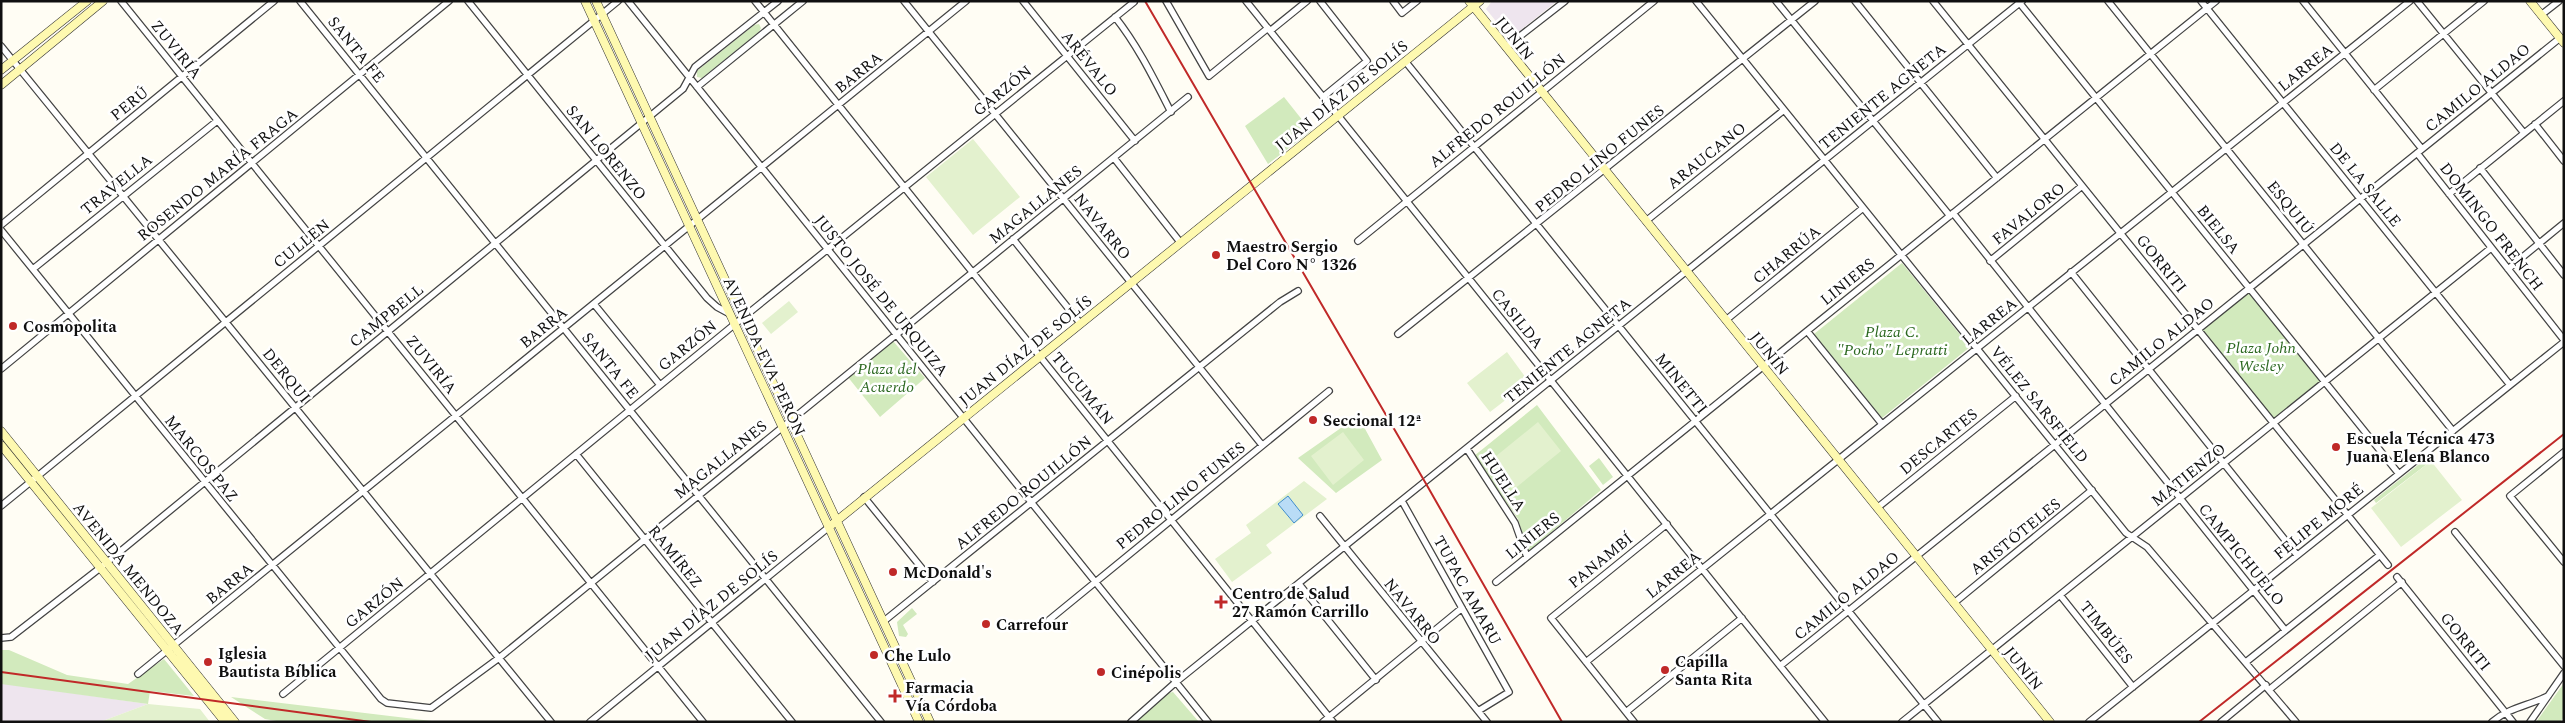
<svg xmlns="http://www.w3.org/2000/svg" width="2565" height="723" viewBox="0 0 2565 723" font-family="Spectral,serif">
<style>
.industrial{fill:#eee5ee}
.green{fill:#d2eabd}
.pitch{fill:#e3f1ce}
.water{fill:#b9dcf6;stroke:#408dcc}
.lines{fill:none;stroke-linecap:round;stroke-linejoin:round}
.street-casing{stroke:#434343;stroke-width:8}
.secondary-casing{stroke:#323232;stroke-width:9}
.street{stroke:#fff;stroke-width:5.5}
.secondary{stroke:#fef9b0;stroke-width:8}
.rail{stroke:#c02928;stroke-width:2}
.poi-dot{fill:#c02928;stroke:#fff;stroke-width:2}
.labels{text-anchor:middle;stroke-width:5;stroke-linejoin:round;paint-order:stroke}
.street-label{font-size:16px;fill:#101010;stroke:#fff}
.poi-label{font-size:16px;font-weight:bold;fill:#101010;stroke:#fff;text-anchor:start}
.park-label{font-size:16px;font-style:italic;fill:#2b6820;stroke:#fff}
</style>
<rect width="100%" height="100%" fill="#fffdf4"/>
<path class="industrial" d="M1492 1H1557L1512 37 1508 36 1486 9Z
M1 683 148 704 100 722H1Z"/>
<path class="green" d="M759 24 761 28 759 32 702 78 697 77V71L754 25Z
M1284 97 1311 131 1268 164 1245 126Z
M1902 263 1970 347 1882 418 1814 334Z
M2249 288 2325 382 2274 423 2198 329Z
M893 341 925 378 880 417 847 376Z
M1537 405 1601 490 1528 552 1518 519 1474 456Z
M1358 416 1382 460 1336 493 1298 458Z
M2428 457 2431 461 2376 503 2374 500Z
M1599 458 1613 477 1603 485 1589 466Z
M912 608 917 614 903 625 908 634 906 637 899 636 897 622Z
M1 650H9L67 675 128 684 164 659 194 696 150 691 148 704 1 684Z
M2564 683V717L2560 722H2536Z
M1173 692 1199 722H1132L1169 693Z
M231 697 440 722H282L265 719Z"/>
<path class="pitch" d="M973 139 1020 197 973 235 926 177Z
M789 301 798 312 771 334 762 323Z
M1507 352 1529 382 1490 412 1467 383Z
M1538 422 1561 451 1513 490 1490 461Z
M1343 432 1364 460 1333 485 1311 456Z
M2431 461 2462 500 2401 547 2371 508Z
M1304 481 1327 499 1266 545 1272 553 1232 582 1215 559 1251 533 1246 525Z
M148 704 200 709 210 722H100Z"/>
<path class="water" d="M1288 496 1303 515 1294 523 1278 504Z"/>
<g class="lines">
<g class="street-casing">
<path id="street" d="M121 1 703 722
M300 1 881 722
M468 1 707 298 717 307 730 314
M628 1 1208 722
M755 1 1333 722
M904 1 1262 445
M1023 1 1135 141
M1166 1 1209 76 1268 28
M1246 1 1825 722
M1320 1 1367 61 1323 97
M1393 1 1402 13 1417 1
M1696 1 2126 533 2147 547 2296 722
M1776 1 1950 216
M1855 1 1997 178
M1933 1 2388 565
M2018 1 2399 474
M2108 1 2453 431
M2201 1 2510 385
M2303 1 2422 149
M2417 1 2524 133
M2541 15 2559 1
M1115 17C1138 46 1154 79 1171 112
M1270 31 1307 1
M1 46 551 722
M1506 47 1565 1
M1405 61 1938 722
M697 87 803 1
M2374 90 2484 1
M2535 124 2564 161
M2417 153 2564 340
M1114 158 1180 242
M2480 168 2564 275
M2449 194 2564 101
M1953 213 2285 630
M1646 221 1784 110
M1 225 274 1
M1 230 381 699 387 703 431 708 499 658 1188 97
M1013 239 1080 323
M1358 241 1654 1
M1990 261 2082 186
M33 269 217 121
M2508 269 2564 223
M2071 272 2297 555
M594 304 660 385
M1726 320 1863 208
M1807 331 1882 424
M1398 334 1815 1
M1 369 449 1
M1467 449 1515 523 1527 557
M2564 452 2510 496 2564 562
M576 454 792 722
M864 497 933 582
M1402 501 1509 692 1478 711
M1 506 618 1
M1877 508 2016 396
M1320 516 1487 722
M2455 532 2564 666
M2397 577 2513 722
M1496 582 2216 1
M1299 584 1376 680
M2060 595 2133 687
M1954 603 2092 490
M1049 620 1329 391
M884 621 1280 302 1298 291
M1 638 11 637 100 568 683 89 695 67 778 1
M1586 662 2410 1
M2246 662 2380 555
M1780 666 2560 38
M138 674 966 1
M2270 689 2402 582
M283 694 735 324 1134 2
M1626 712 1742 618
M590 722 829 527
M1131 722 1176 682 2022 1
M1323 722 1462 608
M1634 722 1551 618 1667 524
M1902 722 2491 248
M2089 722 2564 342
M2221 722 2266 685
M2492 722C2510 707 2528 706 2548 696
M2530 722 2564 673"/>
</g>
<g class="secondary-casing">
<path id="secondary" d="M585 1 919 722
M596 1 930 722
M1469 1 2050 722
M2530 1 2564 43
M1 70 87 1
M1 85 103 1
M1 431 235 722
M1 445 225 722
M829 527 1480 1"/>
</g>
<use href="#street" class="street"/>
<use href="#secondary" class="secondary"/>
<path class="rail" d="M1145 1 1425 482 1562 722
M1 672 371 722
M2199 722 2564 434"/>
</g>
<g class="poi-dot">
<circle cx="1216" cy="255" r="5"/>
<circle cx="13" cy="326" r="5"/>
<circle cx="1313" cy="420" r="5"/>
<circle cx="2336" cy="447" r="5"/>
<circle cx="893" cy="572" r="5"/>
<path d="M1218.5 594.5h5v5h5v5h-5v5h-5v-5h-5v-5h5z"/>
<circle cx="986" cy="624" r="5"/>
<circle cx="874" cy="655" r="5"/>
<circle cx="208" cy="662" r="5"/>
<circle cx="1665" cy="670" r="5"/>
<circle cx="1101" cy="672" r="5"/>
<path d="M892.5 688.5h5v5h5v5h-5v5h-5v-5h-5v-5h5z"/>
</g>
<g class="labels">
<g class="street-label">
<text transform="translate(1515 38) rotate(51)" y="6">JUNÍN</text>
<text transform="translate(177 49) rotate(51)" y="6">ZUVIRÍA</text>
<text transform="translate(357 49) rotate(51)" y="6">SANTA FE</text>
<text transform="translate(1090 63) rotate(51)" y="6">ARÉVALO</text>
<text transform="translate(2305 67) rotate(-39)" y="6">LARREA</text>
<text transform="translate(858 72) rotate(-39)" y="6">BARRA</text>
<text transform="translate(2477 87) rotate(-39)" y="6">CAMILO ALDAO</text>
<text transform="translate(1002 90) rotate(-39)" y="6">GARZÓN</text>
<text transform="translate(1341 95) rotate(-39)" y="6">JUAN DÍAZ DE SOLÍS</text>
<text transform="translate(1882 96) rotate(-39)" y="6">TENIENTE AGNETA</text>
<text transform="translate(129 103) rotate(-39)" y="6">PERÚ</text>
<text transform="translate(1497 110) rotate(-39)" y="6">ALFREDO ROUILLÓN</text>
<text transform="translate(607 152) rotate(51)" y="6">SAN LORENZO</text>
<text transform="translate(1706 155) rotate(-39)" y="6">ARAUCANO</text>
<text transform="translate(1599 158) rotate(-39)" y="6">PEDRO LINO FUNES</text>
<text transform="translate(217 174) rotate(-39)" y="6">ROSENDO MARÍA FRAGA</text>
<text transform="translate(116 184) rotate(-39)" y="6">TRAVELLA</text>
<text transform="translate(2366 184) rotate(51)" y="6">DE LA SALLE</text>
<text transform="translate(1035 204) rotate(-39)" y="6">MAGALLANES</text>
<text transform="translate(2291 207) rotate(51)" y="6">ESQUIÚ</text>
<text transform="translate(2028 213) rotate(-39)" y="6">FAVALORO</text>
<text transform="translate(1103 226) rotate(51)" y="6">NAVARRO</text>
<text transform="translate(2492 226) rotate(52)" y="6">DOMINGO FRENCH</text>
<text transform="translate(2219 229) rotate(51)" y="6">BIELSA</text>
<text transform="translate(301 243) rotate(-39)" y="6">CULLEN</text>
<text transform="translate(1786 254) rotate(-39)" y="6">CHARRÚA</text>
<text transform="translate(2162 263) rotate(51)" y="6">GORRITI</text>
<text transform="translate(1847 281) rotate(-39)" y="6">LINIERS</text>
<text transform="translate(882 295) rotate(51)" y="6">JUSTO JOSÉ DE URQUIZA</text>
<text transform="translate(386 315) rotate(-39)" y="6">CAMPBELL</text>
<text transform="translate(1518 318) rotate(51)" y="6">CASILDA</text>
<text transform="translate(1989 321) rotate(-39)" y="6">LARREA</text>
<text transform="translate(543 327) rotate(-39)" y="6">BARRA</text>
<text transform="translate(2161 341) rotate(-39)" y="6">CAMILO ALDAO</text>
<text transform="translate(687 345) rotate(-39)" y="6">GARZÓN</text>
<text transform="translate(1025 350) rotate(-39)" y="6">JUAN DÍAZ DE SOLÍS</text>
<text transform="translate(1567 350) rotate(-39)" y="6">TENIENTE AGNETA</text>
<text transform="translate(1770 353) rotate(51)" y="6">JUNÍN</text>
<text transform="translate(765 356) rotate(65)" y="6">AVENIDA EVA PERÓN</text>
<text transform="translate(432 364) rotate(51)" y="6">ZUVIRÍA</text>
<text transform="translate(611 365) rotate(51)" y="6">SANTA FE</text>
<text transform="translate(287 375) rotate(51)" y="6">DERQUI</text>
<text transform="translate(1682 383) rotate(51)" y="6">MINETTI</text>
<text transform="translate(1083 388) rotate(51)" y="6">TUCUMÁN</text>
<text transform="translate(2040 404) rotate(51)" y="6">VÉLEZ SARSFIELD</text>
<text transform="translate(1938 441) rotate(-39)" y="6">DESCARTES</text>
<text transform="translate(202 458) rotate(51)" y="6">MARCOS PAZ</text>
<text transform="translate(720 459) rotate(-39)" y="6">MAGALLANES</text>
<text transform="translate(2188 474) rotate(-39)" y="6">MATIENZO</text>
<text transform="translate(1504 481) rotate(57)" y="6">HUELLA</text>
<text transform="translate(1023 492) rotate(-39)" y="6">ALFREDO ROUILLÓN</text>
<text transform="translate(1180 495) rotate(-39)" y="6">PEDRO LINO FUNES</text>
<text transform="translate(2318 521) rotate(-39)" y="6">FELIPE MORÉ</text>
<text transform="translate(1532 535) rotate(-39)" y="6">LINIERS</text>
<text transform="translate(2015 536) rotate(-39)" y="6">ARISTÓTELES</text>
<text transform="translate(2242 554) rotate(51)" y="6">CAMPICHUELO</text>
<text transform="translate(676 556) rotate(51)" y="6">RAMÍREZ</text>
<text transform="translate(1600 560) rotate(-39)" y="6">PANAMBÍ</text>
<text transform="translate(129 568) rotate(51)" y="6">AVENIDA MENDOZA</text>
<text transform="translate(1673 574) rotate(-39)" y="6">LARREA</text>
<text transform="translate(229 583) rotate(-39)" y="6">BARRA</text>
<text transform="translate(1468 590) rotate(61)" y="6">TUPAC AMARU</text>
<text transform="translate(1846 595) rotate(-39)" y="6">CAMILO ALDAO</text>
<text transform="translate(374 602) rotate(-39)" y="6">GARZÓN</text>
<text transform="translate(711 605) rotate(-39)" y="6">JUAN DÍAZ DE SOLÍS</text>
<text transform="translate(1413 611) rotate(51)" y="6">NAVARRO</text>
<text transform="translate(2107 632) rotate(52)" y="6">TIMBÚES</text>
<text transform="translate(2466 641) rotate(51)" y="6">GORRITI</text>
<text transform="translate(2024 668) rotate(51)" y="6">JUNÍN</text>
</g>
<g class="poi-label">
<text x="1226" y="252">Maestro Sergio<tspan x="1226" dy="18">Del Coro N° 1326</tspan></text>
<text x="23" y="332">Cosmopolita</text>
<text x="1323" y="426">Seccional 12ª</text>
<text x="2346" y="444">Escuela Técnica 473<tspan x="2346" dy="18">Juana Elena Blanco</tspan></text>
<text x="903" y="578">McDonald's</text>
<text x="1232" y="599">Centro de Salud<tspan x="1232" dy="18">27 Ramón Carrillo</tspan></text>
<text x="996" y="630">Carrefour</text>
<text x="218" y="659">Iglesia<tspan x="218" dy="18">Bautista Bíblica</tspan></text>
<text x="884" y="661">Che Lulo</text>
<text x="1675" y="667">Capilla<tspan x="1675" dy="18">Santa Rita</tspan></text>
<text x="1111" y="678">Cinépolis</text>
<text x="905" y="693">Farmacia<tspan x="905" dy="18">Vía Córdoba</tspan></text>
</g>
<g class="park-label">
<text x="1892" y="337">Plaza C.<tspan x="1892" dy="18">"Pocho" Lepratti</tspan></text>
<text x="2261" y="353">Plaza John<tspan x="2261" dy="18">Wesley</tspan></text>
<text x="887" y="374">Plaza del<tspan x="887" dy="18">Acuerdo</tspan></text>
</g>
</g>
<rect width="2565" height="723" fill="none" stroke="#101010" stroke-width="5"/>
</svg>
